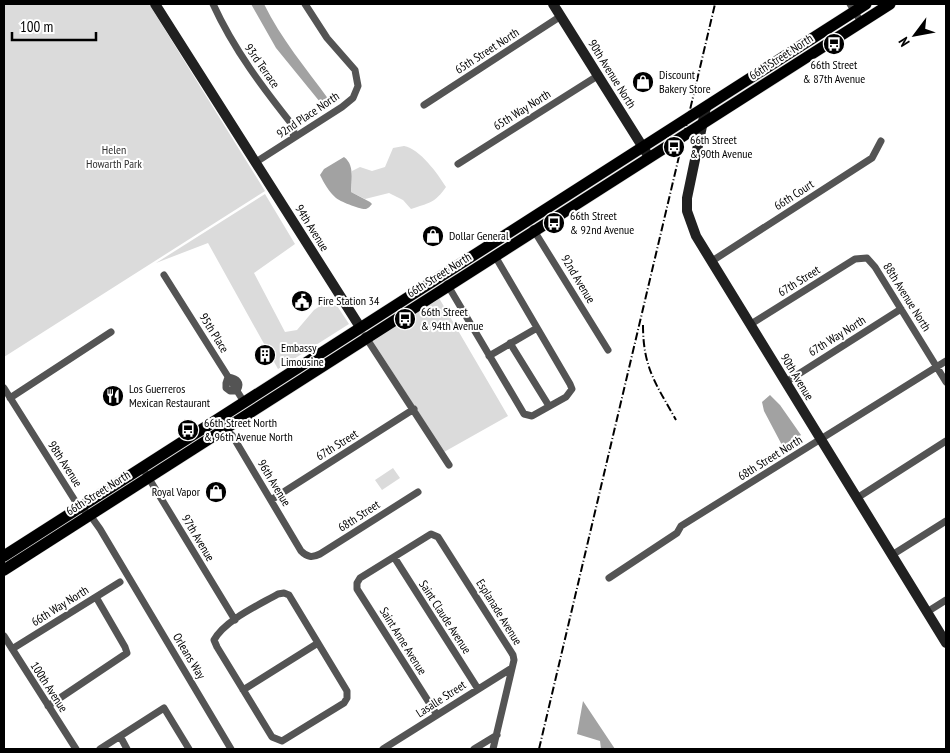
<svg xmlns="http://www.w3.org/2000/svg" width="950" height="753" viewBox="0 0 950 753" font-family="'PT Sans Narrow',sans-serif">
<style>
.green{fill:#dbdbdb}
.water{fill:#a2a2a2}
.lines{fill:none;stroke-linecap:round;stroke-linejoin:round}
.primary-casing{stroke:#dbdbdb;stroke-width:12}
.street{stroke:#545454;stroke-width:7}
.secondary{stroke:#212121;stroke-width:10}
.primary{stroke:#000;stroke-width:11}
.rail{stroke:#000;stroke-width:2;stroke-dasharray:8 2.5 1 2.5;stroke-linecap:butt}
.labels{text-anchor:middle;stroke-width:4;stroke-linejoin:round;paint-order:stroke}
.street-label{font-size:12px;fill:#000;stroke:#fff}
.poi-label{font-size:12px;fill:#000;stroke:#fff;text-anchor:start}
.park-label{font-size:12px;fill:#323232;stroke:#fff}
</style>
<rect width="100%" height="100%" fill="#fff"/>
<path class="green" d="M4 4H149L265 191 4 357Z
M404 146C420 149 438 174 446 187 435 203 429 203 411 209L403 200 389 193 365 199 351 192 352 171 360 167 372 171 385 167 393 148Z
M265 194 295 244 254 273 285 332 297 330 314 310 332 298 349 324 278 369 208 243 156 263Z
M439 298 508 416 444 452 372 340Z
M393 468 400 478 382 490 375 480Z"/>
<path class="water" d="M251 4H264C281 39 306 68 329 100L323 103 320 102 276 48Z
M344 157C355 165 351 180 351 192L370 202 372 204C370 206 369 208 366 209 361 210 339 201 336 198 329 192 324 183 320 175L324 169Z
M770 395 780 405 801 435 783 447 764 411 762 402Z
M583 701 615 749H601L600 741 577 734Z"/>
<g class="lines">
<g class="primary-casing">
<path id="primary" d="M4 556C291 371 579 188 866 4
M4 570 890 4"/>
</g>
<path class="street" d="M213 4C234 50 263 88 294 127L293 138
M850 4 861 22
M424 105 561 16
M256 162 342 107 353 98 358 86 355 70 327 38 305 4
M458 164 599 75
M533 229 608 350
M712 261 872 158 881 141
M164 275 244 402
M447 284 524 414 532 416 566 397 572 389 570 384 495 256
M751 324 855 259 867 258 875 267 946 382
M365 336 449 465
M510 343 549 406
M489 356 537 328
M228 377C237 379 242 382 237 391H230L226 388V383Z
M786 382 901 309
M4 388 79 507 90 515 100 529 231 749
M10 398 111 332
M223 427 232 435 301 551C307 557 312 558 320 554L418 492
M142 467 235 620
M857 498 946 441
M271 500 414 409
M892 555 946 521
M394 557 478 689
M609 578 677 533 681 526 946 361
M284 593 289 595 347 691V698L344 703 282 741 272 737 217 647 214 640C225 620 259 605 278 594Z
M927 612 946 600
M4 636 76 749
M12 649 120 582
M243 690 318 643
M48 706 127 653 125 647 96 597
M437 715 357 589V583L360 578 431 534 438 537 513 655 514 660 493 749
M120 736 127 749
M100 749 164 708 189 749
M383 749 512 668
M474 749 497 735"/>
<path class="secondary" d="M155 4 360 327
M553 4 649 157
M706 107 687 198V211L696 236 946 643"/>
<use href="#primary" class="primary"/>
<path class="rail" d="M643 325C643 368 656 384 676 420
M539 749 715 4"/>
</g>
<defs>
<g id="bus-disc" transform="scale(1.125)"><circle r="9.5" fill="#000" stroke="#fff"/><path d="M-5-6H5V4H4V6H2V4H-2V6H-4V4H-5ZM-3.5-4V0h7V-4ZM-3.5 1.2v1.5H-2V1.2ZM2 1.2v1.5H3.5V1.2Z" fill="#fff"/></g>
<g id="shop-disc" transform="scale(1.125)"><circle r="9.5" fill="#000" stroke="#fff"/><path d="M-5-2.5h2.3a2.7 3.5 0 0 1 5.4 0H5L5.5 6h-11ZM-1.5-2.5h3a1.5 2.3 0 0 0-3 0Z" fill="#fff"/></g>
<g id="civic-disc" transform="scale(1.125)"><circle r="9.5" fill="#000" stroke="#fff"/><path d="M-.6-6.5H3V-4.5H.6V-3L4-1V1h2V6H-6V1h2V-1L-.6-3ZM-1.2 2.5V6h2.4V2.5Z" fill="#fff"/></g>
<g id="building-disc" transform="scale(1.125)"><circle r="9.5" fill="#000" stroke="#fff"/><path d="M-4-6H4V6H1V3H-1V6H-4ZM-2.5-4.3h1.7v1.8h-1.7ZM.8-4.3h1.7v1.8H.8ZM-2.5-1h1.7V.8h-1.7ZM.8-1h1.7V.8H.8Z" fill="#fff"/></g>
<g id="restaurant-disc" transform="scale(1.125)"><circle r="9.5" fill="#000" stroke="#fff"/><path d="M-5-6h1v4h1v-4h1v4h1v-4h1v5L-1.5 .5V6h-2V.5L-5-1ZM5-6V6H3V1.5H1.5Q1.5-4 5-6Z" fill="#fff"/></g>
</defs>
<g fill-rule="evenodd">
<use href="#bus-disc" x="834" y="44"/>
<use href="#shop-disc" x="643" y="82"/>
<use href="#bus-disc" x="674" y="147"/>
<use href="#bus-disc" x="554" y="223"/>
<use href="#shop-disc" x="433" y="236"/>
<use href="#civic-disc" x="302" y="301"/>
<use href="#bus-disc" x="405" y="319"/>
<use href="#building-disc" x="265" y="355"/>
<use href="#restaurant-disc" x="113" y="396"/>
<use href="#bus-disc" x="188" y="430"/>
<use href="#shop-disc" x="216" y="492"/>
</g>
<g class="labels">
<g class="street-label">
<text transform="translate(487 51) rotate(-33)" y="4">65th Street North</text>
<text transform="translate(781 57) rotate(-33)" y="4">66th Street North</text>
<text transform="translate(262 66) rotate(55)" y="4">93rd Terrace</text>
<text transform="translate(612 74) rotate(58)" y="4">90th Avenue North</text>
<text transform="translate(522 110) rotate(-32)" y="4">65th Way North</text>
<text transform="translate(308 115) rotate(-34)" y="4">92nd Place North</text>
<text transform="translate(794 195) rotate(-33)" y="4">66th Court</text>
<text transform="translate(312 228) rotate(58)" y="4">94th Avenue</text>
<text transform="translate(439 275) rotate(-32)" y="4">66th Street North</text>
<text transform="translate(578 279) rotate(59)" y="4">92nd Avenue</text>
<text transform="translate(799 281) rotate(-32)" y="4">67th Street</text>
<text transform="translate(907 297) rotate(58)" y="4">88th Avenue North</text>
<text transform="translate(214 333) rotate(58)" y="4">95th Place</text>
<text transform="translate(837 336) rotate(-32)" y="4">67th Way North</text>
<text transform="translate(797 377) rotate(59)" y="4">90th Avenue</text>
<text transform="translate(337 445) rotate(-32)" y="4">67th Street</text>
<text transform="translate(770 458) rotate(-32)" y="4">68th Street North</text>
<text transform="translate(65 464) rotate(57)" y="4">98th Avenue</text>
<text transform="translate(274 483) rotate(59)" y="4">96th Avenue</text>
<text transform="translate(98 493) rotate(-32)" y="4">66th Street North</text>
<text transform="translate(359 516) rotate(-33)" y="4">68th Street</text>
<text transform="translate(198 538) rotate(59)" y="4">97th Avenue</text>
<text transform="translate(60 606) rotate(-32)" y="4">66th Way North</text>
<text transform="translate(499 612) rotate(58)" y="4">Esplanade Avenue</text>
<text transform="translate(445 617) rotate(57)" y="4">Saint Claude Avenue</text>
<text transform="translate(403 641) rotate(58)" y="4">Saint Anne Avenue</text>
<text transform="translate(189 656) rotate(59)" y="4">Orleans Way</text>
<text transform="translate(49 687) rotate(57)" y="4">100th Avenue</text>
<text transform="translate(441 699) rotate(-33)" y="4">Lasalle Street</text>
</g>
<g class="poi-label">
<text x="834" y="69" text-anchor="middle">66th Street<tspan x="834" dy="14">&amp; 87th Avenue</tspan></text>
<text x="659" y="79">Discount<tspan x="659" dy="14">Bakery Store</tspan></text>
<text x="690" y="144">66th Street<tspan x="690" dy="14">&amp; 90th Avenue</tspan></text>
<text x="570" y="220">66th Street<tspan x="570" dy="14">&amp; 92nd Avenue</tspan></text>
<text x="449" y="240">Dollar General</text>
<text x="318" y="305">Fire Station 34</text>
<text x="421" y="316">66th Street<tspan x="421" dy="14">&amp; 94th Avenue</tspan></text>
<text x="281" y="352">Embassy<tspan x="281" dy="14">Limousine</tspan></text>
<text x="129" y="393">Los Guerreros<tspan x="129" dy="14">Mexican Restaurant</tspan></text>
<text x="204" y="427">66th Street North<tspan x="204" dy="14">&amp; 96th Avenue North</tspan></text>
<text x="200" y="496" text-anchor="end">Royal Vapor</text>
</g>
<g class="park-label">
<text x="114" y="154">Helen<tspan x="114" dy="14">Howarth Park</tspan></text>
</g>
</g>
<rect width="950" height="753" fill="none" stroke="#000000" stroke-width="10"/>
<g transform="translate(915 35) rotate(238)" stroke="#ffffff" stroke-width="4" paint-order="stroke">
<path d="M0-4L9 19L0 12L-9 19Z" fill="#000000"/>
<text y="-8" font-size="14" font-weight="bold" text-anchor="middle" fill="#000000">N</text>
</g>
<path d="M12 32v8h84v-8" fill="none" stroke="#000000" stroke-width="2.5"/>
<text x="20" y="32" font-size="15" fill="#000000" stroke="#ffffff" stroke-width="4" paint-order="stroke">100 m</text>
</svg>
